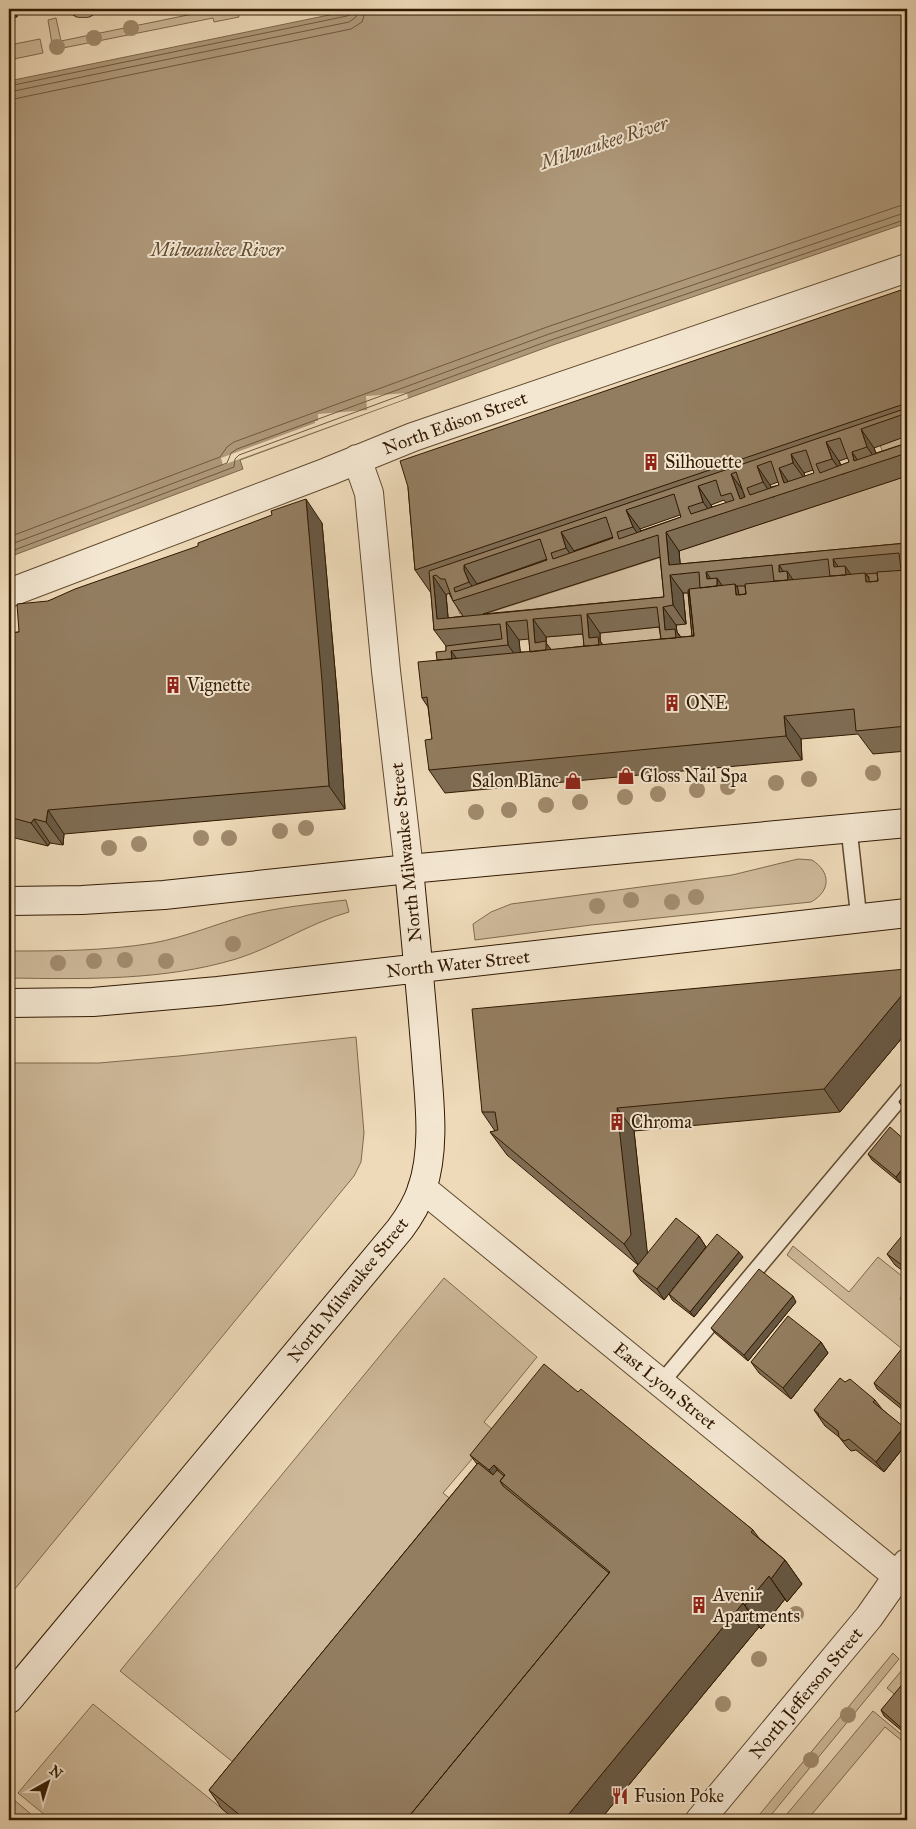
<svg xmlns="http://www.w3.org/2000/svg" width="916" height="1829" viewBox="0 0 916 1829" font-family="'IM FELL Great Primer',serif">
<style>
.green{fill:#ceb99a;stroke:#80694d}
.water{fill:#ae987a;stroke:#7c6549}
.pier{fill:#eedab9}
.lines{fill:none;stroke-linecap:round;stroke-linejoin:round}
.shore{stroke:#70583d;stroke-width:1}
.lane-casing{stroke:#60492e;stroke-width:18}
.street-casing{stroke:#60492e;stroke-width:30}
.secondary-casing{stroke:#311900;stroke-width:30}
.lane{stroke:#f4e7d2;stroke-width:15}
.street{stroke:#f4e7d2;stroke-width:28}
.secondary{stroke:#f4e7d2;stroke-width:28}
.tree{fill:#a08a6d}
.wall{fill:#7e6c53;stroke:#311900;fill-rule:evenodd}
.shaded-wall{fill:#675843;stroke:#311900}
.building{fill:#937d60;stroke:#311900;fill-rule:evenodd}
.labels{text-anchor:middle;stroke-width:4;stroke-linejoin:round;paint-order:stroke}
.street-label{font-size:18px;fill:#311900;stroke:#f4e7d2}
.poi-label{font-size:18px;fill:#311900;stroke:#f4e7d2;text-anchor:start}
.water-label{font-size:19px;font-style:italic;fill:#634c31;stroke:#f4e7d2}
</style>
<rect width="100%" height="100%" fill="#eedab9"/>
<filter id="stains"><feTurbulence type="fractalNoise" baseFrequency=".004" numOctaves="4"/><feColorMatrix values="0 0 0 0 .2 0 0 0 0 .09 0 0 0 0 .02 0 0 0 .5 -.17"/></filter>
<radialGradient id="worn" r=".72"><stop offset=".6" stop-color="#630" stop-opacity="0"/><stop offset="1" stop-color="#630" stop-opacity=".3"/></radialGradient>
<path class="green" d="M217 9H257L238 13 239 17 214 22 213 18 53 50 48 20 56 18 61 41Z
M40 39 43 53 9 60V45Z
M907 436V466L890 472 880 445Z
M907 476V563L682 584 679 551Z
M671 554 677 616 450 637 446 595 448 593 452 595 460 614 463 613 466 620Z
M712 591 705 656 678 648 676 625 686 624 683 593Z
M670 626 674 658 602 657 600 633Z
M594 633 597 667 548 661 546 637Z
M798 859 812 860C831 872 831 891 811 902L591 925 475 940 473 924 491 912 511 904 732 875Z
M346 900 349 912C309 923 275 947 236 959 163 981 84 979 9 978V951C56 951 106 951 153 943 186 937 216 924 248 915 280 907 313 904 346 900Z
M356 1037 364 1133 361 1162 354 1176 9 1596V1063H99L179 1056Z
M793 1246 849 1292 878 1257 907 1280V1289L900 1299 907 1305V1353L787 1255Z
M444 1278 537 1357 484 1422 495 1432 443 1493 466 1511 249 1775 120 1671Z
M893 1653 899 1659 767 1820H755Z
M907 1664V1688L899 1698 887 1688Z
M93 1704 236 1820H51L18 1793Z
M873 1711 907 1739V1745L885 1727 807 1820H782Z
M13 1799 38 1820H13L9 1817V1804Z"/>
<path class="water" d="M358 9H907V223L553 345 240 460 243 469 9 557V81Z"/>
<path class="pier" d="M407 393 408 398 223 465 221 458 315 423V421H318V414L367 410 366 396Z"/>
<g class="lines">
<path class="shore" d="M9 86 347 16 351 14 352 9
M9 92 349 22 356 17 358 9
M9 100 351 29 362 22 366 9
M9 537 220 457 227 447 234 442 547 327 899 206 907 205
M9 545 227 463 231 453 237 449 549 334 907 212
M9 552 234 467 235 459 239 455 551 340 907 219"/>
<g class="lane-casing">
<path id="lane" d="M79 9H87
M849 829 859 919
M661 1383 907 1090"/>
</g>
<g class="street-casing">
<path id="street" d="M357 459 369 493 386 671 409 869
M9 593 327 472 413 437 907 268
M422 1188 907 1584
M700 1820 869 1617 907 1563"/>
</g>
<g class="secondary-casing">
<path id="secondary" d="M9 901 82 900 164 895 409 869 907 823
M9 1003 93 1002 218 991 907 913
M9 1699 400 1229C409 1217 417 1204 422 1189 436 1147 429 1099 426 1056 421 994 415 931 409 869"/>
</g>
<use href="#lane" class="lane"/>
<use href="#street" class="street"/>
<use href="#secondary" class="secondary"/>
</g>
<g class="tree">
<circle cx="131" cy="28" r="8"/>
<circle cx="94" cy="38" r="8"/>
<circle cx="57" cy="47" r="8"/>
<circle cx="873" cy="773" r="8"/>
<circle cx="809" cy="779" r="8"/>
<circle cx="776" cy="783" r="8"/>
<circle cx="728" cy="787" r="8"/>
<circle cx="697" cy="790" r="8"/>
<circle cx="658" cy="794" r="8"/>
<circle cx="625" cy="797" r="8"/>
<circle cx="580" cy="802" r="8"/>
<circle cx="546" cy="805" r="8"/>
<circle cx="509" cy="810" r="8"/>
<circle cx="476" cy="812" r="8"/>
<circle cx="306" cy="828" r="8"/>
<circle cx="280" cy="831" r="8"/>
<circle cx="201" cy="838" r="8"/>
<circle cx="229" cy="838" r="8"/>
<circle cx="139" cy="844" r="8"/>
<circle cx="109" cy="848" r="8"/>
<circle cx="696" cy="897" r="8"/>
<circle cx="631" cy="900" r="8"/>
<circle cx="672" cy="902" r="8"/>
<circle cx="597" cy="906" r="8"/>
<circle cx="233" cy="944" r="8"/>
<circle cx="125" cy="960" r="8"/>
<circle cx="94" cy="961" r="8"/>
<circle cx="166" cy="961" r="8"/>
<circle cx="58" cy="963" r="8"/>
<circle cx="796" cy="1614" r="8"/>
<circle cx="759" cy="1659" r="8"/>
<circle cx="723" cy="1704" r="8"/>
<circle cx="848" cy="1715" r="8"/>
<circle cx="811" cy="1760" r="8"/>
</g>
<path class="wall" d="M9 9H22L16 10 17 17 9 19Z
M907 288V436L874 448 876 453 907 443V476L679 551 680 564 907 543V751L873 754 858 734 801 739 802 760 445 793 429 770 432 739 428 707 422 698 437 660 446 651V646L434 630 431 593 415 570 408 487ZM848 458 849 462 841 465 839 461ZM813 470 814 473 805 476 804 473ZM778 482 779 485 771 487 770 485ZM724 500 726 503 712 507 711 505ZM680 515 681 517 640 531V529ZM613 537V538L574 551ZM660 557 664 597 483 614ZM547 559V560L477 584ZM449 593 453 601 463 616 448 618 446 595ZM683 593H688L692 636 681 637 677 632 676 625 686 624ZM659 627 661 639 603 645 600 641V633ZM583 634 584 646 551 650 546 643V637ZM529 639 530 652H520L519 640Z
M322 523 338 704 345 809 64 834 63 845 50 843 48 846 15 838H9V633L19 632 48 601Z
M907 969V1032L840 1112 634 1131 647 1253 699 1236 706 1247 664 1300 641 1281 633 1271 638 1265 507 1155 490 1132 495 1131 482 1112Z
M907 1091V1113L899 1102Z
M907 1142 900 1183 872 1160 868 1154Z
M907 1234V1274L895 1265 887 1254Z
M743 1257 694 1317 672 1300 669 1294Z
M796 1302 748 1361 715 1333 711 1328Z
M821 1342 828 1353 791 1399 759 1373 751 1362Z
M907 1350V1410L906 1409 904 1411 877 1389 874 1383Z
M845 1382 875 1400 882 1409 907 1432V1443L884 1472 856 1450 851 1451 847 1447 839 1437 825 1426 814 1410Z
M578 1392 753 1530 759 1538 785 1560 802 1584 787 1602 785 1599 761 1629 759 1627 600 1820H236L222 1809 209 1790 477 1464 470 1455Z
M907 1683V1735L884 1716 881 1710Z"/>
<path class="shaded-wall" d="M13 9H15L16 10 17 17 13 11Z
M861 429 874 448 879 462 878 463 867 447Z
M826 442 839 461 844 474H843L832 459Z
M852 452 863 468 854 461Z
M791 454 804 473 807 482 793 463Z
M757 466 770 485 774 497H773L763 482Z
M779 468 792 487 784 483Z
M731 474 744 492 745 506 740 499Z
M698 486 711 505 715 516H713L703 502Z
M306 499 322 523 338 704 345 809 329 786Z
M626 510 640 529 644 540H642L633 527Z
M561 532 574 551 577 561 576 562 566 548Z
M666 532 679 551 681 574 669 565Z
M833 559 846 578 834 567Z
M464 565 477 584V593L469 582 464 570Z
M779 565 788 578 787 571 796 584 788 585 779 572Z
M845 566 854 579 846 576Z
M706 572 717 588V578L725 590 730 610 707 579Z
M865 573 875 586 866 582Z
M670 575 683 593 686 624 673 605Z
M433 576 446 595 449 629 437 619Z
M735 584 745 599 736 595Z
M663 607 676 625 677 632 684 642 679 643 665 630Z
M587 614 600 633V641L606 649 601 650 589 638Z
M533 619 546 637V643L555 654 544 655 535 643Z
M506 622 519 640 521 657 517 658 508 645Z
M451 651 460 663 452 661Z
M784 716 801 739 802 760 786 736Z
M48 810 64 834 63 845 46 822Z
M34 819 50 843 48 846 31 823Z
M907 989V1032L840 1112 824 1089Z
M617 1108 634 1131 648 1258 640 1267 624 1244Z
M907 1163V1174L900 1183 896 1177Z
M699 1236 706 1247 664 1300 657 1289Z
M739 1252 743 1257 694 1317 690 1312Z
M793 1296 796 1302 748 1361 744 1355Z
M821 1342 828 1353 791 1399 783 1388Z
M902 1404 906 1409 904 1411 901 1405Z
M904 1427 907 1432V1443L884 1472 876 1462Z
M494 1465 506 1482 500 1481 506 1493 489 1470Z
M785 1560 802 1584 787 1602 771 1579Z
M769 1576 785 1599 761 1629 745 1605Z
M743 1603 759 1627 600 1820H564Z"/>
<path class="building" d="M9 9H13V11L9 12Z
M907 288V403L415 570 408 487 400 461Z
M907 408V413L861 429 867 447 852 452 854 461 907 443V453L666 532 669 565 907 543V553H906L907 570H901L899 553 833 559 834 567 845 566 846 575 830 576 828 559 779 565V572L787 571 788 580 774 581 772 565 706 572 707 579 717 578V586L700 588 699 572 670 575 673 605 663 607 665 630 675 629 676 638 661 639 657 607 587 614 589 638 598 637 599 645 584 646 581 615 533 619 535 643 546 641V650L530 652 527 620 506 622 508 645 451 651 452 659 437 660 436 652 446 651V646L502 639 500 624 434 630 429 571ZM840 438 849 462 820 473 816 464 832 459 826 442ZM806 450 814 473 784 483 779 468 793 463 791 454ZM771 461 779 485 750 495 747 488 763 482 757 466ZM736 472 745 497 740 499 731 474ZM716 480 721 496 731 493 734 500 691 514 688 507 703 502 698 486ZM674 494 681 517 619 539 617 532 633 527 626 510ZM606 517 613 538 553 559 551 553 566 548 561 532ZM658 535 664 597 437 619 433 576 436 575 441 579H445L453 601ZM540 539 547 560 455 592 454 588 469 582 464 570V565Z
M306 499 322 681 329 786 48 810 46 822 34 819 31 823 9 817V633L19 632 17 604 48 601 75 589 198 546V543L272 515 271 511Z
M907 570V726L856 731 854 709 784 716 786 736 429 770 425 740 432 739 427 697 422 698 418 662 694 636 689 589 735 584 736 595 746 594 745 584 865 573 866 582 878 581 877 572Z
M877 573 878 581 869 582V577L866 574Z
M737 586H745L746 594 739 595 738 589Z
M688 590H689L694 636H692Z
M906 969H907V989L824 1089 617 1108 631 1235 624 1244 490 1132 498 1130 495 1112H482L472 1009Z
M907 1091V1109L899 1102Z
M890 1127 907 1142V1163L896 1177 868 1154Z
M676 1218 699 1236 657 1289 633 1271Z
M905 1232 907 1234V1269L887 1254Z
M717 1234 739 1252 690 1312 669 1294Z
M759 1269 793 1296 744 1355 711 1328Z
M788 1316 821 1342 783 1388 751 1362Z
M903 1347 907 1350V1408L902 1404 901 1405 874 1383Z
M544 1364 578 1392 581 1389 609 1412 753 1530 751 1532 785 1560 771 1579 769 1576 745 1605 743 1603 564 1820H406L610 1572 500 1481 505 1475 494 1465 489 1470 470 1455Z
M840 1378 845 1382 850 1379 875 1400 873 1402 904 1427 876 1462 849 1439 844 1441 839 1437 838 1431 818 1415 819 1414 814 1410Z
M478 1463 493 1475 497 1470 504 1476 500 1481 503 1486 609 1573 406 1820H246L209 1790Z
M905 1681 907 1683V1733L881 1710Z"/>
<defs>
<g id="building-bare" transform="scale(1.35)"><path d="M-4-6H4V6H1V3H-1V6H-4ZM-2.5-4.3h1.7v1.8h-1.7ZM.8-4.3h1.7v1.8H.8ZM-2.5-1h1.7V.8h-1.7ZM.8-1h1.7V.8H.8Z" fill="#8f2418" stroke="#f4e7d2" stroke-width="2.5" paint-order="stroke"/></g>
<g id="shop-bare" transform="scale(1.35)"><path d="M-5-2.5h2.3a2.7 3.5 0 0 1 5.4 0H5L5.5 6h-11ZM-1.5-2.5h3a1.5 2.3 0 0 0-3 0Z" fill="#8f2418" stroke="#f4e7d2" stroke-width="2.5" paint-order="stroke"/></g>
<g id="restaurant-bare" transform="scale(1.35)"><path d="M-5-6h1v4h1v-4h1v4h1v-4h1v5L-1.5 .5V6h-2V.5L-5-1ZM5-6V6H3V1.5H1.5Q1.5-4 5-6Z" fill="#8f2418" stroke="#f4e7d2" stroke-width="2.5" paint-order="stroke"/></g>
</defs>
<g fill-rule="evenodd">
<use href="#building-bare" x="651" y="462"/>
<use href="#building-bare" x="173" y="685"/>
<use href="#building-bare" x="672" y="703"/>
<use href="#shop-bare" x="626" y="776"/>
<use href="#shop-bare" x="573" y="781"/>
<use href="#building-bare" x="617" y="1122"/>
<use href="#building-bare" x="699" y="1605"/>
<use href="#restaurant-bare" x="620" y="1796"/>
</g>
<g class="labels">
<g class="street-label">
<text transform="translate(455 423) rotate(-20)" y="6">North Edison Street</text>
<text transform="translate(406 852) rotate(-96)" y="6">North Milwaukee Street</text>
<text transform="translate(458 964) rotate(-6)" y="6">North Water Street</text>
<text transform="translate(348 1290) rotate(-51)" y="6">North Milwaukee Street</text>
<text transform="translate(665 1386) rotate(39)" y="6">East Lyon Street</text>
<text transform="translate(806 1693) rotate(-50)" y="6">North Jefferson Street</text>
</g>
<g class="poi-label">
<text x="665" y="468">Silhouette</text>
<text x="187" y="691">Vignette</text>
<text x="686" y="709">ONE</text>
<text x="640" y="782">Gloss Nail Spa</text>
<text x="559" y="787" text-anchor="end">Salon Blānc</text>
<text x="631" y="1128">Chroma</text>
<text x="713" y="1601">Avenir<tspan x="713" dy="21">Apartments</tspan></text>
<text x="634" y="1802">Fusion Poke</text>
</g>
<g class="water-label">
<text transform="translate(604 142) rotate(-18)" y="7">Milwaukee River</text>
<text x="217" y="256">Milwaukee River</text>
</g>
</g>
<rect width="916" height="1829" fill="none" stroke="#eedab9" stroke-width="30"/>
<rect x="10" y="10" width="896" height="1809" fill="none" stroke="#311900" stroke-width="2.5"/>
<rect x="15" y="15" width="886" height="1799" fill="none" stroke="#311900"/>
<g transform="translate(48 1782) rotate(39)" stroke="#f4e7d2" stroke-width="4" paint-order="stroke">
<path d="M0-4L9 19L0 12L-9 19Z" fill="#311900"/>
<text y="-8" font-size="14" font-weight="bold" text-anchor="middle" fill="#311900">N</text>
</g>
<rect width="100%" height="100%" filter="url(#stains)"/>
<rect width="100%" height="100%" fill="url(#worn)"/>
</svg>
